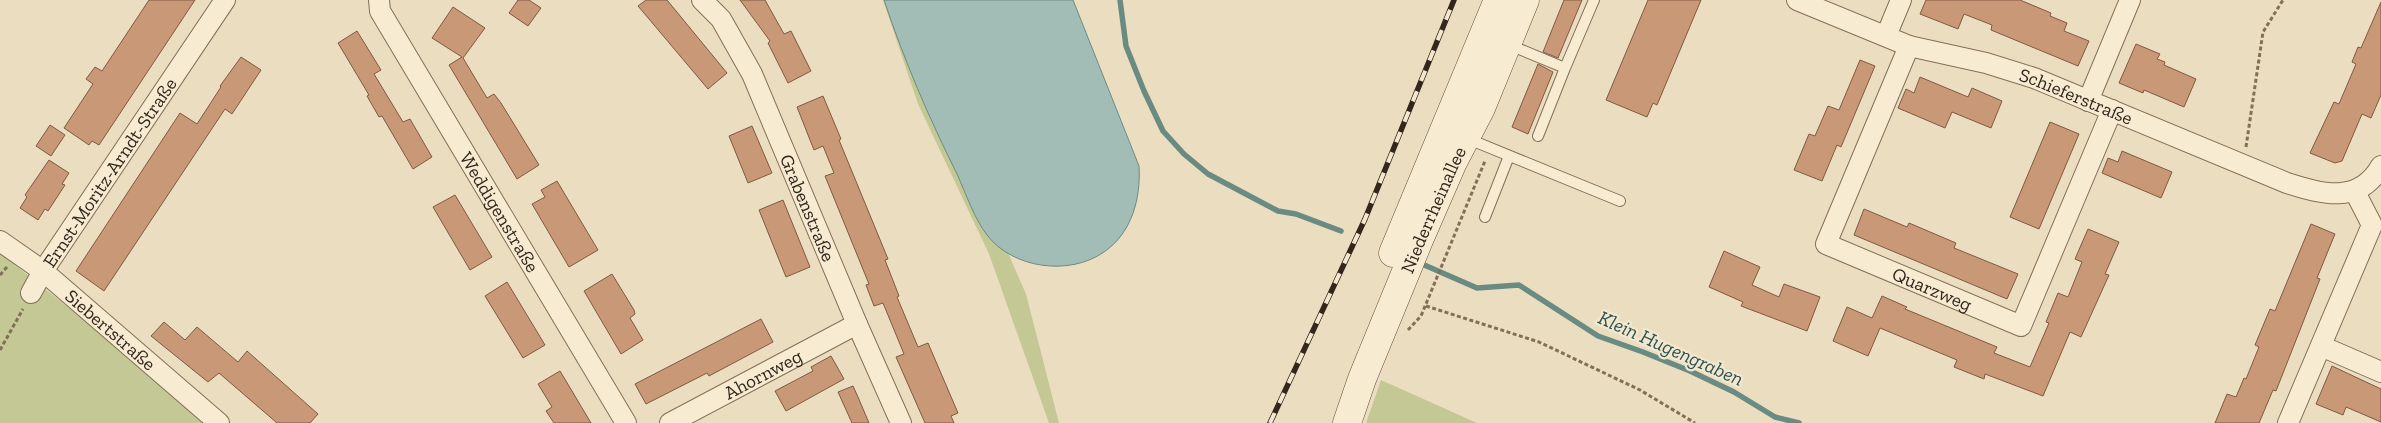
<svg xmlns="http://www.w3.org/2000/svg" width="2381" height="423" viewBox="0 0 2381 423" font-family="'Zilla Slab',serif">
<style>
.green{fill:#c3c894}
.water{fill:#a2bdb5;stroke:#6a8b82}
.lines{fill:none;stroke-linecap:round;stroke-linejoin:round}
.stream{stroke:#6a8b82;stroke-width:5.5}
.building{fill:#c89877;stroke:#815940}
.lane-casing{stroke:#836f59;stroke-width:12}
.street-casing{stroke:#836f59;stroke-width:22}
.secondary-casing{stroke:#65503c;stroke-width:29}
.path{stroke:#836f59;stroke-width:3;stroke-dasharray:4 2.5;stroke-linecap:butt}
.lane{stroke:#f7ecd2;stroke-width:10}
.street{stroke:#f7ecd2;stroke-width:20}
.secondary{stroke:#f7ecd2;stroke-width:28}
.rail-casing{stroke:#33271d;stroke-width:5.5}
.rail{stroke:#f3e8cf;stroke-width:4;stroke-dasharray:11;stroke-linecap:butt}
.labels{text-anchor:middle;stroke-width:4.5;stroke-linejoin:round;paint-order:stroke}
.street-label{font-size:19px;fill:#33271d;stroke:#f3e8cf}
.water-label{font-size:20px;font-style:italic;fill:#2c5350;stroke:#f3e8cf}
</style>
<rect width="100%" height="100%" fill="#ebdec0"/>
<path class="green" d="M883 0H900L935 87 1026 294 1059 423H1049L989 254 918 104Z
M0 253 79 316 203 423H0Z
M1381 380 1477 423H1366Z"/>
<path class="water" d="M884 0H1073L1139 166C1141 198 1132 233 1104 252 1070 276 1013 269 987 235 974 218 966 194 957 174 929 118 904 60 884 0Z"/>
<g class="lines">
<path class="stream" d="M1120 0 1126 46 1144 91 1163 131 1184 154 1208 174 1278 211 1296 214 1341 231
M1422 264 1477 288 1519 285 1598 336 1643 352 1690 371 1734 392 1775 417 1799 423"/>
</g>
<path class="building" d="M149 0H195L99 145 92 141 89 145 64 128 93 84 86 79 95 67 102 71Z
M518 0H529L541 8 528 26 509 13Z
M646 0H667L727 73 708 89 638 6Z
M740 0H765L784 34 791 31 811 71 788 83 768 43 770 41Z
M1564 0H1582L1558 58 1543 52Z
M1648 0H1701L1657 105 1653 103 1647 117 1606 100Z
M1926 0H2020L2051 13 2050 16 2067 23 2064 31 2089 41 2078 66 1991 30 1992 25 1964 14 1958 29 1920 14Z
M2381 2V95L2371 118 2362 114 2342 161 2335 163 2310 153 2334 102 2339 104 2356 64 2352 62 2358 47 2361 48Z
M453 7 485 28 463 58 487 98 494 94 501 103 539 165 517 179 449 65 462 57 432 38Z
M357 31 381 70 374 74 403 122 410 119 432 157 413 169 382 116 379 117 367 96 369 95 338 43Z
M2136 44 2160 54 2157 59 2165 62 2164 65 2196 79 2184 107 2144 90 2143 93 2119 83Z
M241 57 261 70 232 114 225 109 104 291 76 271 180 113 197 124 221 87 220 86Z
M1860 60 1875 66 1841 147 1837 145 1822 181 1794 170 1809 134 1815 136 1828 106 1839 110Z
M1538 64 1553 72 1528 134 1512 127Z
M1920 77 1968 97 1972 88 2002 101 1991 128 1952 112 1945 128 1898 108 1906 89 1914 93Z
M823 96 841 139 839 140 888 259 885 260 899 296 897 297 918 347 928 343 958 413 951 416 954 423H925L896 357 904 354 883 303 874 306 866 285 869 284 825 176 834 173 823 146 814 150 797 107Z
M2050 122 2079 134 2039 229 2010 217Z
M50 125 65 135 51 156 36 146Z
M752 126 772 173 748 183 729 136Z
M2122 151 2172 172 2161 198 2102 173 2108 158 2118 162Z
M49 160 69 173 62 184 65 185 48 211 45 209 38 220 20 208 27 197 25 195Z
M557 181 598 250 569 267 532 204 545 197 541 190Z
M455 195 492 257 470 270 433 207Z
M783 200 810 267 786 277 759 210Z
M1864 209 1907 227 1909 223 1956 243 1954 248 2018 274 2007 299 1854 235Z
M2311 224 2335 234 2317 278 2320 279 2276 391 2273 390 2259 423H2215L2227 394 2236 397 2244 378 2246 379 2259 347 2255 345 2270 309 2275 311Z
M2088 229 2119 242 2105 274 2109 275 2081 337 2070 332 2043 396 1985 374 1984 379 1954 367 1957 360 1880 328 1868 356 1833 341 1847 307 1872 318 1882 296 1907 307 1905 309 1997 347 1994 353 2030 367 2049 323 2046 322 2058 293 2068 297 2082 262 2075 259Z
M1724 251 1760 267 1752 285 1779 297 1784 284 1820 297 1807 331 1741 306 1743 302 1709 287Z
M612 274 634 310 635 314 630 318 643 340 621 354 584 291Z
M507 282 545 345 523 358 485 296Z
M761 319 773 342 709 376 707 373 646 404 635 384Z
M164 322 185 340 197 327 238 362 247 351 318 414 310 423H277L219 373 208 382 151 336Z
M831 356 844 379 786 411 775 391 813 371 811 367Z
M2332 366 2381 389V422L2346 407 2343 415 2316 404Z
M560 371 569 386 591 423H554L546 411 552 407 538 384Z
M853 386 858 397 869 423H852L838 392Z"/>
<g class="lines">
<g class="lane-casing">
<path id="lane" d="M1507 44 1565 68 1538 136
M1565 68 1594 0
M1466 138 1620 201
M1485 217 1509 156"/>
</g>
<g class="street-casing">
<g id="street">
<path id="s1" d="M379 0 380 11 626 423"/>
<path id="s2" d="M702 0 721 19 752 74 857 324 901 423"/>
<path id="s3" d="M1797 0 1909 46 1986 63 2034 78 2287 183C2322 194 2359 205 2381 166"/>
<path d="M1886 36 1901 0"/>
<path id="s4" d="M1909 46 1826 244 2021 326 2112 110"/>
<path d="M2088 101 2130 0"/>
<path id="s5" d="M0 241 43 271 219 423"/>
<path id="s6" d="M31 293 43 271 225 0"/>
<path d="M2321 346 2381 372"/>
<path id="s7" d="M670 423 857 324"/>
<path d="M2288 423 2372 225 2355 192"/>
</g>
</g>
<g class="secondary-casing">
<g id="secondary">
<path d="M1393 253 1498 0"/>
<path id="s8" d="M1347 423 1362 379 1419 240 1453 162 1481 108 1525 0"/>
</g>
</g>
<path class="path" d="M2246 147 2263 32 2283 0
M0 275 7 267
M1426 306 1539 342 1640 390 1695 423
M1408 330 1421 316 1485 161
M0 350 23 309"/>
<use href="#lane" class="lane"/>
<use href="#street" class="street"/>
<use href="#secondary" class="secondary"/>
<g class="rail-casing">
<path id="rail" d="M1270 423 1365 219 1454 0"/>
</g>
<use href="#rail" class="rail"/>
</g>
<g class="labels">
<g class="street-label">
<text dy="7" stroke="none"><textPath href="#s3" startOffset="296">Schieferstraße</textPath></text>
<text dy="7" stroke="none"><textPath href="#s6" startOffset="144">Ernst-Moritz-Arndt-Straße</textPath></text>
<text dy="7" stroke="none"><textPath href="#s2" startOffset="235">Grabenstraße</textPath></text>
<text dy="7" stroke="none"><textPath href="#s8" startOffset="230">Niederrheinallee</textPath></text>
<text dy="7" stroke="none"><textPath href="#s1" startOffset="245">Weddigenstraße</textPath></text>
<text dy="7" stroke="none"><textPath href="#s4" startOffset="330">Quarzweg</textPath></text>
<text dy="7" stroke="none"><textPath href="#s5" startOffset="142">Siebertstraße</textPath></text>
<text dy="7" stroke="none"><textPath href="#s7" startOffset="105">Ahornweg</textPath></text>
</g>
<g class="water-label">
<text transform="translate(1671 348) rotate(24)" y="7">Klein Hugengraben</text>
</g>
</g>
</svg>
